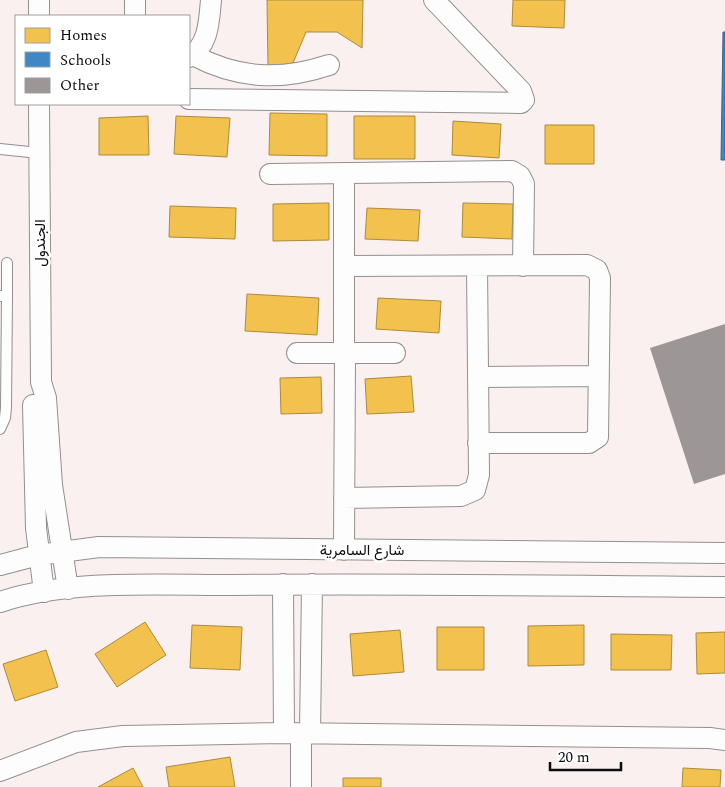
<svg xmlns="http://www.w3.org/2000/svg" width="725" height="787" viewBox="0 0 725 787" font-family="Spectral,Vazirmatn,serif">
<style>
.homes{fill:#f2c14e;stroke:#ad8b3a}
.schools{fill:#3f88c5;stroke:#30638e}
.building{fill:#9c9697}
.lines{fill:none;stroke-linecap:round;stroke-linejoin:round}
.service-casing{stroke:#938f8f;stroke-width:12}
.minor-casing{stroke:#938f8f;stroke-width:22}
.service{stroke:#fefdfd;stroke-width:10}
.minor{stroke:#fefdfd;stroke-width:20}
.labels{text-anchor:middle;stroke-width:5;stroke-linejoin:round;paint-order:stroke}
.street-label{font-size:15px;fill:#0c0c0c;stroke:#fff}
</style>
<rect width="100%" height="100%" fill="#faf0f0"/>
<path class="homes" d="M267 0H363L362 48 337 32H306L293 63 268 67Z
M513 0H565L564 28 512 26Z
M270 113 327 114V156L269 155Z
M148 116 149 155H99V118Z
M176 116 230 118 227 157 174 154Z
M354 116H415V159H354Z
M453 121 501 124 499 158 452 155Z
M545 125H594V164H545Z
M329 203V240L273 241V204Z
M463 203 513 204 512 239 462 237Z
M170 206 236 208 235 239 169 237Z
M367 208 420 210 418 241 365 239Z
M247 294 319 298 317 335 245 331Z
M378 298 441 301 439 333 376 329Z
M411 376 414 412 367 414 365 379Z
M321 377 322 413 281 414 280 378Z
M145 622 166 655 117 687 95 654Z
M192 625 242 627 240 670 190 668Z
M584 625V665L528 666V626Z
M437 627H484V670H437Z
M400 630 404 672 353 676 350 634Z
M725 632V673L697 674 696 633Z
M611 634 672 635 671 670H611Z
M46 650 58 687 15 701 3 664Z
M230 757 235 787H169L166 767Z
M133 768 143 787H98Z
M683 768 721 770 720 787H682Z
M343 778H381V787H343Z"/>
<path class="schools" d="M723 32H725V160H721Z"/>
<path class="building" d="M725 324V474L694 484 650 348Z"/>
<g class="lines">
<g class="service-casing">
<path id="service" d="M0 149 39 153
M0 296H7L6 408 5 418 0 429
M7 296V263"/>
</g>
<g class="minor-casing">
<path id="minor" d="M39 0V16
M135 16V0
M193 55C238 79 281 81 329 65
M189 57C209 46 209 20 211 0
M189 99 521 103 524 100 521 91 434 0
M39 104 41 382 46 398 52 485 68 589
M344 173V344
M270 174 512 171 520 176 524 184 523 266
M345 266 587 265 597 270 600 278 598 437 589 443H478
M297 353H336
M354 353H395
M478 377 599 376
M33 405 36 528 44 592
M344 498 461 496 475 490 479 475 477 266
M344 550 345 361
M0 565 38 555 99 547 725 553
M283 584 284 733
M0 602C69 579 160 585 233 585 397 583 561 586 725 587
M310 734 312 584
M0 771 76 742 123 736 284 733 710 738 725 740
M301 787V734"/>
</g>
<use href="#service" class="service"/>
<use href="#minor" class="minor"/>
</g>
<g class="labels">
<g class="street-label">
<text transform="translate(40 243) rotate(-90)" y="5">الجندول</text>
<text x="362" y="555">شارع السامرية</text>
</g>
</g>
<rect x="15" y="15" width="175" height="90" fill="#ffffff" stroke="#9e9e9e"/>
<rect x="25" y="28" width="25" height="15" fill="#f2c14e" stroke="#9e9e9e"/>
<text x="60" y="40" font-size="15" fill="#0c0c0c">Homes</text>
<rect x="25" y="52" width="25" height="15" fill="#3f88c5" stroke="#9e9e9e"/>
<text x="60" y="65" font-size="15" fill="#0c0c0c">Schools</text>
<rect x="25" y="78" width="25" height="15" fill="#9c9697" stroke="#9e9e9e"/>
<text x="60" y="90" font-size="15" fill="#0c0c0c">Other</text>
<path d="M550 762v8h71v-8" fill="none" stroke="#0c0c0c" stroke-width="2.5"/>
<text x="558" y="762" font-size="15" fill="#0c0c0c" stroke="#ffffff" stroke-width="4" paint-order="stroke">20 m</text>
</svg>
